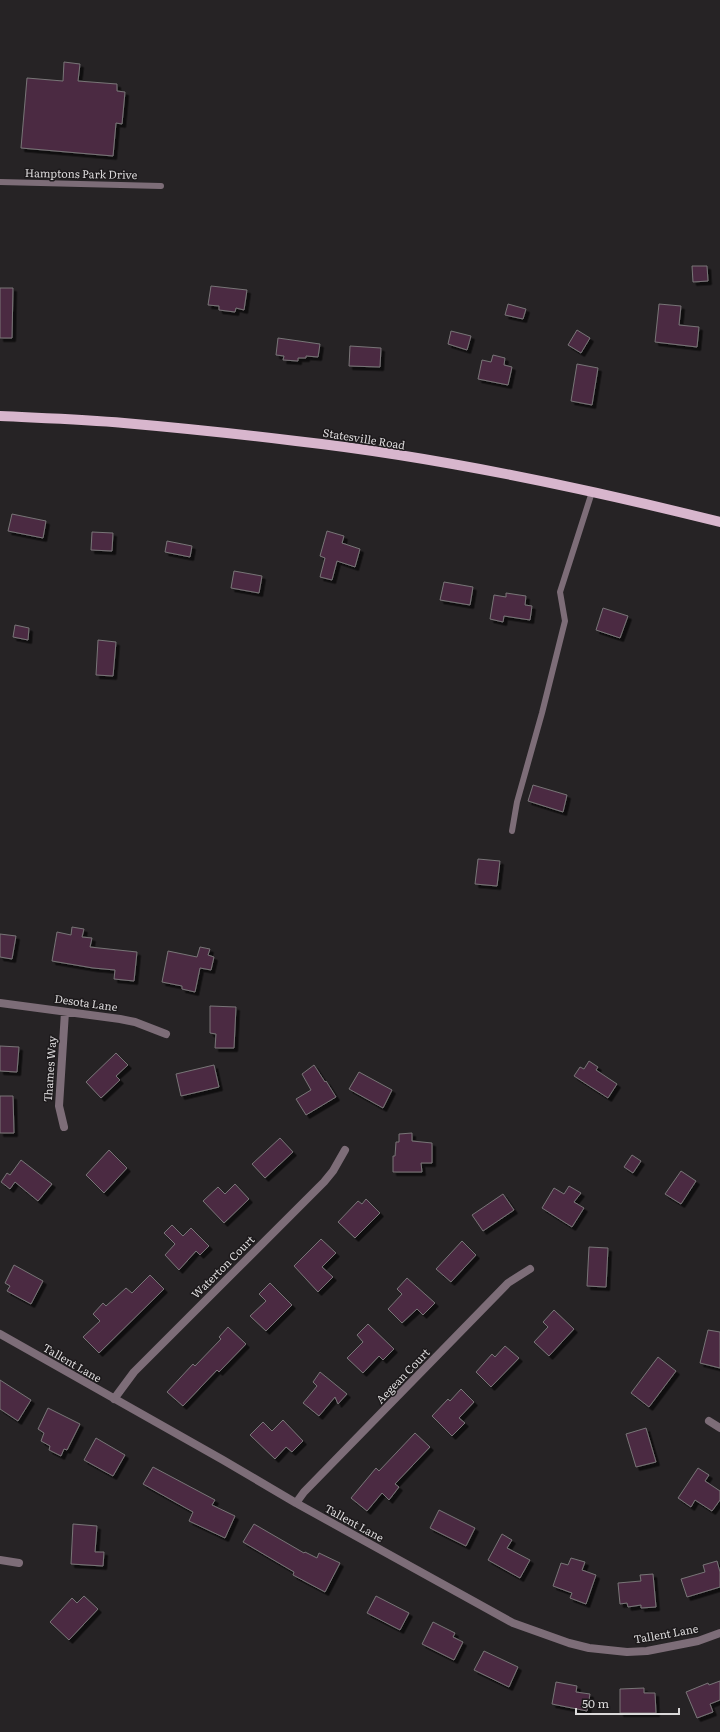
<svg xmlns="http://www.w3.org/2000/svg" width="720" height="1732" viewBox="0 0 720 1732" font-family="Literata,serif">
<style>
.building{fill:#4c2c43;stroke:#787577;filter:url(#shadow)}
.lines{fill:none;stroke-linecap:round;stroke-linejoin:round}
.service{stroke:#7d6d78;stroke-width:6}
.minor{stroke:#7d6d78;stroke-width:8}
.primary{stroke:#d8b6cd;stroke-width:10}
.labels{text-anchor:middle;stroke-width:3;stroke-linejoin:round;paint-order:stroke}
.street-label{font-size:11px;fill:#dbd9da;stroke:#1d1a1c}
</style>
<defs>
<filter id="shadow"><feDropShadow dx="3.5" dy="3.5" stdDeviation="0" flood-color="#0009"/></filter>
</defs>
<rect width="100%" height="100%" fill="#262325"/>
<path class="building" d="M64 62 80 64 78 81 117 84V91L125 92 122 124 116 123 113 156 21 148 27 78 63 81Z
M692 266H707L708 281 693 282Z
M211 286 247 290 244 310 236 308 235 312 219 310V306L208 305Z
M0 288H13L12 338H0Z
M508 304 526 309 523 319 505 315Z
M659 304 681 306 679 325 699 327 697 347 655 342Z
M577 330 590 338 581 353 568 345Z
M451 331 471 336 467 350 448 344Z
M278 338 320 344 318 357 306 356V358H298V361L283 360 284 356 276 355Z
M350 346 381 348 380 367 349 366Z
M493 355 505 358 504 365 512 367 508 385 478 379 482 360 491 362Z
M577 364 598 368 592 405 571 401Z
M12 514 46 521 43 538 8 531Z
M327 531 344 536 342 543 360 549 355 567 337 561 332 580 320 577 325 558 320 556Z
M92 532 113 533 112 551 91 550Z
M167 541 192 546 190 557 165 552Z
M234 571 262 576 259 593 231 588Z
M444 582 473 587 470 605 440 600Z
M506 593 526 596 525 605 532 606 530 620 504 616 503 622 490 619 494 595 506 597Z
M603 608 628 616 620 638 596 630Z
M15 625 29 628 28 640 13 637Z
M98 640 116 642 113 676 96 675Z
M533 785 567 795 563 812 528 801Z
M478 859 500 861 497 886 475 884Z
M72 927 84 929 82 937 92 938 90 947 137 952 134 981 114 979 115 970 93 968 52 961 57 932 71 935Z
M0 934 16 936 12 959 0 957Z
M200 947 210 949 208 955 214 957 211 970 200 968 195 992 182 989V986L162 982 168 951 197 957Z
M210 1006 236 1007 234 1048H215L216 1034 210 1033Z
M0 1046 19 1047 17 1072 0 1071Z
M116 1053 128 1065 116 1076 120 1080 101 1098 86 1082Z
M589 1061 598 1067 596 1070 617 1084 608 1098 574 1076 580 1067 584 1069Z
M214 1065 219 1087 181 1096 176 1074Z
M314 1065 325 1082 326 1081 336 1097 306 1115 296 1099 311 1090 302 1074Z
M359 1072 392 1090 383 1108 349 1089Z
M0 1096H13L14 1133H0Z
M412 1133V1141L432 1143V1163H421L422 1172H393V1156H395L396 1142H399V1134Z
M280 1138 293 1152 265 1178 252 1164Z
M109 1150 127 1168 104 1193 86 1175Z
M632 1155 641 1161 633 1173 624 1167Z
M21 1160 52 1184 38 1201 15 1182 10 1189 1 1182 7 1173 10 1175Z
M681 1171 696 1181 681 1204 665 1194Z
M235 1184 249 1199 224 1223 203 1201 218 1187 225 1194Z
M569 1186 581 1193 574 1202 584 1208 572 1227 542 1208 554 1188 564 1194Z
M503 1194 514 1210 483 1231 472 1215Z
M366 1199 380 1213 355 1238 338 1222 358 1201 362 1204Z
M172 1225 183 1236 191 1228 209 1246 200 1255 196 1251 179 1270 165 1255 175 1244 164 1233Z
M321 1239 336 1253 322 1267 333 1277 318 1292 294 1266Z
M462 1241 476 1255 451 1282 436 1269Z
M589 1247 608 1248 606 1287 587 1286Z
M14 1265 43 1281 31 1304 7 1291 10 1286 5 1283Z
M150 1275 164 1289 99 1353 83 1337 100 1321 93 1314 103 1303 106 1306 126 1288 132 1293Z
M407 1278 435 1303 423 1315 417 1309 402 1323 388 1309 402 1294 397 1289Z
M270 1283 292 1305 266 1331 250 1316 266 1301 259 1294Z
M554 1310 574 1329 549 1356 534 1342 548 1327 543 1322Z
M368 1324 394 1349 383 1360 379 1356 363 1373 347 1358 363 1342 357 1335Z
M228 1327 246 1344 219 1372 217 1370 183 1406 167 1392 193 1364 195 1366 221 1339 219 1337Z
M708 1330 720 1332V1368L700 1363Z
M505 1346 519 1358 491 1387 476 1372 492 1354 495 1357Z
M658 1357 676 1371 649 1407 631 1393Z
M320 1372 347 1394 338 1404 335 1397 319 1416 303 1403 317 1386 313 1382Z
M0 1380 31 1400 18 1421 0 1409Z
M461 1389 474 1402 459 1418 465 1423 452 1436 432 1416 448 1399 450 1401Z
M48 1408 80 1424 67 1450 64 1449 61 1456 49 1450 50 1446 41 1441 44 1433 38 1429Z
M283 1420 303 1441 292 1452 286 1447 275 1459 250 1435 263 1422 272 1431Z
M646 1428 656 1462 636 1467 626 1434Z
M415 1433 430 1447 395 1484 399 1487 389 1500 382 1493 367 1511 351 1498 376 1468 379 1471Z
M96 1438 125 1455 113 1476 84 1460Z
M153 1467 215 1500 212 1505 235 1516 225 1538 189 1521 193 1512 143 1484Z
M698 1468 709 1475 705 1481 720 1491V1500L712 1511 695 1500 691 1507 678 1498Z
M439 1510 475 1528 466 1546 430 1528Z
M73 1524 97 1526 95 1552H104L103 1566 71 1564Z
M254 1524 304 1553 305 1552 317 1558 319 1553 340 1563 325 1592 293 1575 294 1572 243 1542Z
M502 1534 512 1540 507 1548 530 1560 520 1578 488 1560Z
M571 1558 585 1562 582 1570 596 1575 586 1604 570 1598 572 1593 553 1586 561 1563 568 1565Z
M717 1561 720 1572V1587L687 1597 681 1579 705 1572 703 1565Z
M653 1574 656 1607 641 1608V1605L628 1607 627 1603 620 1604 618 1583 641 1581 640 1575Z
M84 1596 98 1609 69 1640 50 1622 72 1598 77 1603Z
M376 1596 409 1613 400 1630 367 1613Z
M433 1622 455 1633 453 1637 463 1642 454 1660 422 1644Z
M484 1651 518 1667 509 1687 474 1670Z
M720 1681V1700L710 1704 713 1712 697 1718 686 1692 708 1683 709 1685Z
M556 1682 577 1686 576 1692 590 1694 587 1711 552 1704Z
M644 1688V1693H655L656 1713H620V1689Z"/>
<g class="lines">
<path class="service" d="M0 182 161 186
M512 831 517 802 542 713 565 621 560 592 592 492"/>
<path class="minor" d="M0 1003 120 1019 135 1022 166 1034
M64 1127 59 1106 65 1012
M0 1334 223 1460 296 1503 513 1623 569 1643 589 1648 627 1652 647 1651 698 1641 720 1633
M114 1399 134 1372 324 1182 333 1171 345 1150
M709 1421 720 1428
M296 1503 304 1492 508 1283 530 1269
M0 1560 19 1563"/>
<path class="primary" d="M0 416C41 418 83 419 124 423 181 428 239 434 296 441 439 457 580 487 720 522"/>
</g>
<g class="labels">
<g class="street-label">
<text transform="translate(81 174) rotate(1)" y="4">Hamptons Park Drive</text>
<text transform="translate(364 439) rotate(9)" y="4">Statesville Road</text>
<text transform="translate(86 1003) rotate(8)" y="4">Desota Lane</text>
<text transform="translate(50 1069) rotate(-86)" y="4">Thames Way</text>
<text transform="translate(223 1267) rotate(-45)" y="4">Waterton Court</text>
<text transform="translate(72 1363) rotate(30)" y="4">Tallent Lane</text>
<text transform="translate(403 1376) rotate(-46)" y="4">Aegean Court</text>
<text transform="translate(354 1523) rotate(29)" y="4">Tallent Lane</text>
<text transform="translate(666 1634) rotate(-10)" y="4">Tallent Lane</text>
</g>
</g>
<path d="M576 1708v6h103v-6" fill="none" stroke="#dbd9da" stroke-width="2"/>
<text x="582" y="1708" font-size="12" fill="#dbd9da" stroke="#1d1a1c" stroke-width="3" paint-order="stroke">50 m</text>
</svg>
